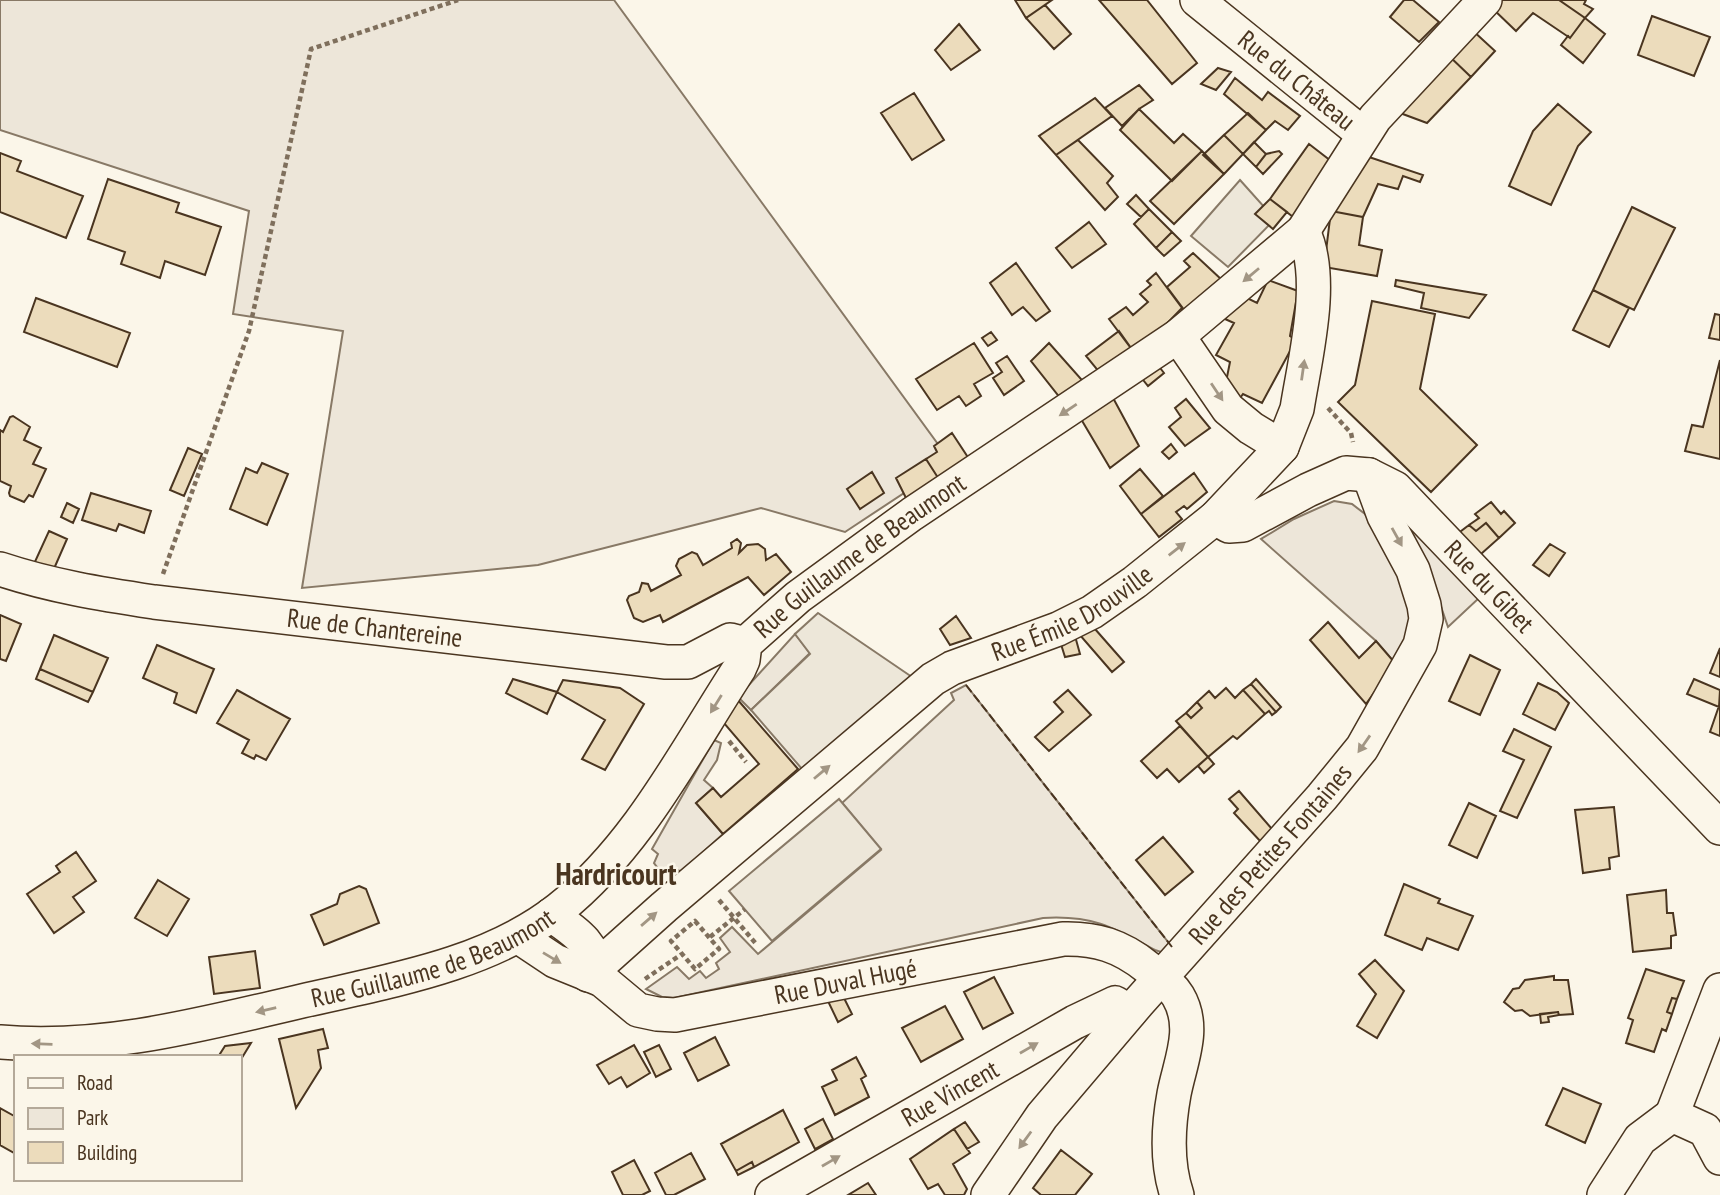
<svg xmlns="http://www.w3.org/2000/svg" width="1720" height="1195" viewBox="0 0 1720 1195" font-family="'PT Sans Narrow',sans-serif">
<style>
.green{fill:#ede6d9;stroke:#887966;stroke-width:2}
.parking{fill:#ede7d9;stroke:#887966;stroke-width:2}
.building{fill:#ecdcbc;stroke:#4a3520;stroke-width:2}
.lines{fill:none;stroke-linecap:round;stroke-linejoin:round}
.minor-casing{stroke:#4a3520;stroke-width:36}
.path{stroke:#7f6f5c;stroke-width:4.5;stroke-dasharray:5 3.5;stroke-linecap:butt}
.minor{stroke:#fbf6e9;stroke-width:33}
.fence{stroke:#4a3520;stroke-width:2;stroke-dasharray:9 3.5;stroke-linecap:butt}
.oneway{fill:#a29684}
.labels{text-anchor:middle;stroke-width:5;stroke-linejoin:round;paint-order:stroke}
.street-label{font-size:26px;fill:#4a3520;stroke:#fbf6e9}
.quarter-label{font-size:30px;font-weight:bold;fill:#4a3520;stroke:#fbf6e9}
</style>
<rect width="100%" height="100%" fill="#fbf6e9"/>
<path class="green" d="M0 0H614L951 462 845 532 761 508 538 565 302 588 343 331 233 314 249 211 0 130Z
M1334 501 1352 504 1365 514 1389 553 1408 597 1410 631 1395 663 1376 641 1261 539 1294 519Z
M1405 520 1479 598 1448 627 1434 586Z
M795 634 810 653 751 710 738 697Z
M966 685 1172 947 1164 953 1155 950C1113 927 1093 915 1043 918L674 998 662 997 646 989 677 967 689 979 700 971 706 978 719 969 716 963 730 952 720 938 732 927 758 954 881 850 842 803 954 700 951 693Z
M714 740 721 743 717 760 704 780 713 788 696 803 723 834 681 872 674 867 666 872 660 871 654 863 658 854 652 849Z"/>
<path class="parking" d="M1240 180 1275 219 1228 267 1191 236Z
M818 613 912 677 802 769 751 710 810 654 795 634Z
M839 799 881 849 772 941 729 891Z"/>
<path class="building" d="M1015 0H1052L1026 18Z
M1099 0H1147L1197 63 1172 84Z
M1404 0H1413L1439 22 1419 42 1390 17Z
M1500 0H1559L1585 18 1570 38 1533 13 1516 31 1492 8Z
M1559 0H1586L1584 4 1593 9 1585 18Z
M1045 5 1071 34 1054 49 1026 18Z
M1652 16 1710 37 1694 76 1638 55Z
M1585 18 1605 34 1583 63 1561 45 1568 36 1570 38Z
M959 24 980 50 951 70 935 50Z
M1471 29 1495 51 1471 77 1447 54Z
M1447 54 1471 77 1427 123 1392 110Z
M1218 68 1231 72 1216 90 1201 84Z
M1235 78 1262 100 1268 92 1300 116 1288 130 1275 121 1266 130 1224 94Z
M1139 85 1153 100 1139 109 1122 126 1105 108Z
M914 93 944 140 912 160 881 113Z
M1095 98 1112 116 1056 155 1039 136Z
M1558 104 1591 132 1578 146 1551 205 1509 186 1533 131Z
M1139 109 1174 143 1183 134 1202 151 1172 181 1120 130Z
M1248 113 1266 130 1243 154 1224 135Z
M1224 135 1243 154 1224 174 1203 155Z
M1078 140 1113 176 1107 183 1118 197 1105 210 1056 155Z
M1254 142 1266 154 1256 167 1243 154Z
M1309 144 1331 161 1297 220 1270 199Z
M1202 151 1224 174 1174 224 1150 201Z
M1279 151 1282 154 1263 174 1256 167 1266 154Z
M0 153 21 161 17 171 83 196 66 238 0 212Z
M1357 153 1423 175 1420 182 1403 176 1398 189 1378 184 1363 217 1331 211Z
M108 179 179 203 176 212 221 227 205 275 165 261 160 278 121 264 125 252 88 239Z
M1136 195 1149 209 1141 217 1127 204Z
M1270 199 1287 212 1273 229 1255 214Z
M1632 207 1675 228 1634 310 1593 290Z
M1149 209 1172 232 1156 248 1134 224Z
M1331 211 1363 217 1359 245 1382 250 1377 276 1324 267Z
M1089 222 1106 244 1072 268 1056 248Z
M1172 232 1181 241 1164 256 1156 248Z
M1193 253 1223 281 1185 311 1167 287 1190 267 1184 261Z
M1016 263 1050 311 1036 321 1023 307 1012 315 990 283Z
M1156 273 1182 308 1136 355 1109 319 1126 307 1133 315 1148 302 1140 294 1151 285 1147 281Z
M1268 280 1298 291 1290 336 1296 340 1262 403 1243 394 1240 398 1224 392 1230 362 1216 355 1234 323 1225 319 1241 295 1257 303Z
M1396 280 1486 295 1469 318 1421 308 1424 293 1395 286Z
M1593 290 1629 308 1609 347 1573 330Z
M36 298 130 333 117 367 24 332Z
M1372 301 1435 314 1420 389 1477 445 1431 492 1338 402 1355 385Z
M1715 314 1720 315V340L1709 338Z
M1119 331 1136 355 1104 378 1086 356Z
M991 332 997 340 988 346 982 338Z
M974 343 993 373 974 384 981 396 966 406 959 396 937 410 916 379Z
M1049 343 1089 388 1061 399 1031 361Z
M1007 356 1024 381 1004 395 993 378 1002 372 996 363Z
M1720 360V459L1685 451 1692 425 1703 427Z
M1157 364 1164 373 1148 386 1140 376Z
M1112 396 1139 446 1110 468 1081 419Z
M1186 399 1210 428 1185 446 1169 427 1181 417 1175 408Z
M13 416 30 427 24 440 41 448 33 464 46 469 33 497 29 495 24 502 10 496 9 493 11 486 0 481V430L3 432 10 417Z
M952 433 973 465 942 484 926 459 937 452 934 446Z
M1171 444 1177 452 1169 459 1162 452Z
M188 448 202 454 184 496 170 490Z
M926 459 942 484 910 506 896 478Z
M262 463 288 474 267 525 230 509 246 468 257 473Z
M1140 469 1163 496 1141 514 1120 486Z
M872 472 884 493 860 509 847 489Z
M1194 473 1207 492 1187 509 1184 506 1176 512 1182 519 1159 537 1141 514Z
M91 493 151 511 144 533 119 524 116 531 82 520Z
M1491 502 1501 514 1504 511 1515 523 1499 538 1486 523 1476 531 1469 525 1479 518 1475 514Z
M67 503 79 509 73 523 61 517Z
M1486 523 1499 538 1472 562 1452 538 1469 525 1476 531Z
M49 531 67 539 53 571 33 566Z
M737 539 741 543 739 553 747 545 758 544 765 549 766 560 776 554 791 572 764 595 748 577 663 622 660 615 643 622 634 618 627 600 629 596 639 592 642 583 648 584 651 591 681 575 676 566 679 559 692 552 697 554 703 565 732 548 731 543Z
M1550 544 1565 553 1549 576 1533 565Z
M0 615 21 624 6 661 0 659Z
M956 616 971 638 950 645 940 629Z
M1328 622 1359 658 1376 641 1395 663 1366 704 1310 640Z
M1095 629 1124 662 1112 672 1079 634Z
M54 635 108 658 93 692 40 669Z
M1075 636 1080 654 1065 657 1060 641Z
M157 645 214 669 196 713 174 703 177 693 143 678Z
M1720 648V677L1710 673Z
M1470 655 1500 670 1480 715 1449 701Z
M40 669 93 692 88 702 36 679Z
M513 679 557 692 547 714 506 693Z
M1256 679 1281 707 1276 712 1251 684Z
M1694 679 1720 690 1719 707 1687 694Z
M563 680 620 688 644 704 605 770 582 759 605 720 557 692Z
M1538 683 1557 692 1569 703 1555 730 1523 714Z
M1251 684 1276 712 1272 715 1269 711 1265 714 1243 690Z
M1226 688 1235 698 1243 690 1265 714 1237 739 1233 736 1208 757 1176 721 1186 713 1191 718 1202 708 1197 702 1209 691 1215 698Z
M237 690 290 719 266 760 256 755 254 759 242 753 249 740 217 723Z
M1068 690 1091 715 1049 751 1035 737 1063 712 1054 702Z
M737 699 798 769 723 834 696 803 713 788 721 797 759 764 723 722Z
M1197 702 1202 708 1191 718 1186 713Z
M1720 703V736L1710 732Z
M1180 726 1208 757 1179 782 1167 769 1157 778 1141 761Z
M1514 729 1551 747 1517 818 1500 811 1524 760 1503 751Z
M1208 757 1214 764 1204 773 1198 766Z
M1239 791 1272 829 1261 842 1234 813 1238 809 1229 799Z
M1469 803 1496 816 1477 858 1449 845Z
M1614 807 1619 856 1609 858 1610 869 1583 873 1575 810Z
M1163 837 1193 872 1165 895 1136 860Z
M76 852 96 881 73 897 84 912 54 933 27 894 60 872 56 866Z
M158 880 189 899 167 936 135 918Z
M1404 884 1440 899 1438 903 1473 916 1458 950 1427 938 1422 950 1385 935Z
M359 886 366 889 379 923 324 945 311 915 337 904 340 894Z
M1666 890 1667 913H1673L1676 935 1671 936V948L1633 952 1627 895Z
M255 951 260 988 214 994 209 957Z
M1375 960 1404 991 1377 1038 1357 1026 1376 994 1359 974Z
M1646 969 1684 981 1677 999 1672 998 1667 1012 1672 1014 1666 1031 1662 1029 1654 1052 1626 1043 1633 1020 1628 1018Z
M1554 976V980H1568L1573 1014 1559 1015 1558 1012 1530 1016 1522 1010 1515 1011 1504 1002 1513 989 1519 988 1525 980Z
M994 977 1013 1013 983 1029 964 992Z
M843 996 852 1014 838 1022 827 999Z
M1672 998 1677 999 1672 1014 1667 1012Z
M945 1006 963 1039 921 1062 902 1028Z
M1558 1012 1559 1015 1548 1017 1549 1022 1541 1023 1540 1014Z
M323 1029 328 1048 318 1050 321 1068 296 1108 279 1039Z
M715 1037 729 1065 698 1081 684 1053Z
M251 1043 240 1061V1057H218L225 1046Z
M634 1045 650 1073 627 1087 621 1077 609 1084 597 1065Z
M659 1045 671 1069 656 1077 644 1052Z
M856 1057 866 1076 861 1079 869 1097 835 1115 822 1087 837 1080 832 1070Z
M1563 1088 1601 1104 1585 1143 1546 1125Z
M0 1108 16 1117V1154L0 1145Z
M783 1110 799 1142 754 1167 752 1162 736 1171 721 1144Z
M823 1119 833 1139 815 1149 805 1129Z
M965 1122 979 1142 967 1149 954 1129Z
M954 1129 970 1153 953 1164 967 1189 964 1195H945L938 1184 928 1189 910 1159Z
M1061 1150 1092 1174 1075 1195H1041L1033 1188Z
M691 1153 705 1179 674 1195H666L655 1173Z
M634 1160 650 1191 642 1195H623L612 1172Z
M752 1162 754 1167 738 1175 736 1171Z
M868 1183 876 1195H848Z"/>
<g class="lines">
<g class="minor-casing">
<g id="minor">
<path id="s1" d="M1197 0 1363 134"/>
<path d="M1178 336 1228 409 1251 428 1282 447"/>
<path id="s2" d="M1215 518 1229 526 1243 525 1308 490 1346 473 1369 475 1395 488 1720 828"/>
<path id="s3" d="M0 569C51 586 101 594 154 602L666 662H688L730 640 745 644"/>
<path d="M551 915C580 934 594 945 602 980"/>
<path id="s4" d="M519 937 555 961 602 980 638 1010 657 1014 675 1015 1063 939C1096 938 1121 946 1147 967 1157 976 1171 984 1178 996 1197 1028 1180 1062 1174 1094 1168 1127 1166 1163 1177 1195"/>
<path id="s5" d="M588 975 664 907 933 679 952 668 1058 629 1092 612 1135 582 1215 518 1282 447 1297 409C1305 358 1326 278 1303 231"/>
<path id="s6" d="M0 1042C103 1051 203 1024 302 1001 389 981 488 965 559 909 638 846 685 752 739 669L743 660 745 644 798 597 912 514 1178 336 1303 231 1375 118 1485 0"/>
<path d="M1672 1115 1720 990"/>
<path id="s7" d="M772 1195 1075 1022 1115 1003 1130 1012"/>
<path id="s8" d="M988 1195 1042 1116 1138 1003 1322 797 1362 748 1420 645 1426 619 1424 605 1413 570 1384 516 1369 475"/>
<path d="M1604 1195 1640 1139 1672 1115 1705 1130 1720 1158"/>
</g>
</g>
<path class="path" d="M1328 408 1351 433 1353 442
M163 574 249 331 311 49 458 0
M729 741 746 762
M719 900 757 945
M695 921 719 949 695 969 671 941Z
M710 937 745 909
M645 979 682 954"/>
<use href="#minor" class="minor"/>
<path class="fence" d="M966 685 1172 947"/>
</g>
<defs><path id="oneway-solid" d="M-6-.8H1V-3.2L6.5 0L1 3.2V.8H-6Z" transform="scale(1.75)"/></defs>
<g class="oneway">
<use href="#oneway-solid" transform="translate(1251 275) rotate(140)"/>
<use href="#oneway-solid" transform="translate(1303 370) rotate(-82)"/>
<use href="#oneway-solid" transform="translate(1217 392) rotate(56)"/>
<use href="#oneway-solid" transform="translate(1068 410) rotate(146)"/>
<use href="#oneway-solid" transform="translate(1397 537) rotate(61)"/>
<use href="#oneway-solid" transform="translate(1177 549) rotate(-38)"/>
<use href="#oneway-solid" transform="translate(716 704) rotate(122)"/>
<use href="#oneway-solid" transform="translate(1364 744) rotate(125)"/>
<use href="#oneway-solid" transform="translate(822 772) rotate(-40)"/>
<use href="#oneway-solid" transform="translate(649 919) rotate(-41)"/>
<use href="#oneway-solid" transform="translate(552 958) rotate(31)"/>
<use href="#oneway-solid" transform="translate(266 1010) rotate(167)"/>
<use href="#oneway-solid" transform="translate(42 1044) rotate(-178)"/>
<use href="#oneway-solid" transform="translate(1029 1048) rotate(-30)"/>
<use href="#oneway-solid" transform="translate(1025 1140) rotate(126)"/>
<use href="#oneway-solid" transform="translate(831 1161) rotate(-30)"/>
</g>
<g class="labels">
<g class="street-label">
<text dy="9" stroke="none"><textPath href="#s1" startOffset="128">Rue du Château</textPath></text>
<text dy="9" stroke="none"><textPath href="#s6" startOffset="1054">Rue Guillaume de Beaumont</textPath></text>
<text dy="9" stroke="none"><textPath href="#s2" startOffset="334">Rue du Gibet</textPath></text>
<text dy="9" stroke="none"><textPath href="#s5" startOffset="609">Rue Émile Drouville</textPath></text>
<text dy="9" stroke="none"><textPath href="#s3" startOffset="380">Rue de Chantereine</textPath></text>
<text dy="9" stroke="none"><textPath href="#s8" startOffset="443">Rue des Petites Fontaines</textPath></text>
<text dy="9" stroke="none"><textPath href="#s6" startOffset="444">Rue Guillaume de Beaumont</textPath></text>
<text dy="9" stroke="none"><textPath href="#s4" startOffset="352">Rue Duval Hugé</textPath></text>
<text dy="9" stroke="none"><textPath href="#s7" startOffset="205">Rue Vincent</textPath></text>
</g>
<g class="quarter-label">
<text x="616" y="885">Hardricourt</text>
</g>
</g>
<rect x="14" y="1055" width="228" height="126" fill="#fbf6e9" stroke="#b4a999" stroke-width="2"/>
<rect x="28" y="1078" width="35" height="10" fill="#fbf6e9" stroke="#b4a999" stroke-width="2"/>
<text x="77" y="1090" font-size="21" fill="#4a3520">Road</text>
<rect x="28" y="1108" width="35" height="21" fill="#ede6d9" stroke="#b4a999" stroke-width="2"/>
<text x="77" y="1125" font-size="21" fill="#4a3520">Park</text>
<rect x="28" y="1142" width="35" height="21" fill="#ecdcbc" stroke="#b4a999" stroke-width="2"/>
<text x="77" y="1160" font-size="21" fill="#4a3520">Building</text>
</svg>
